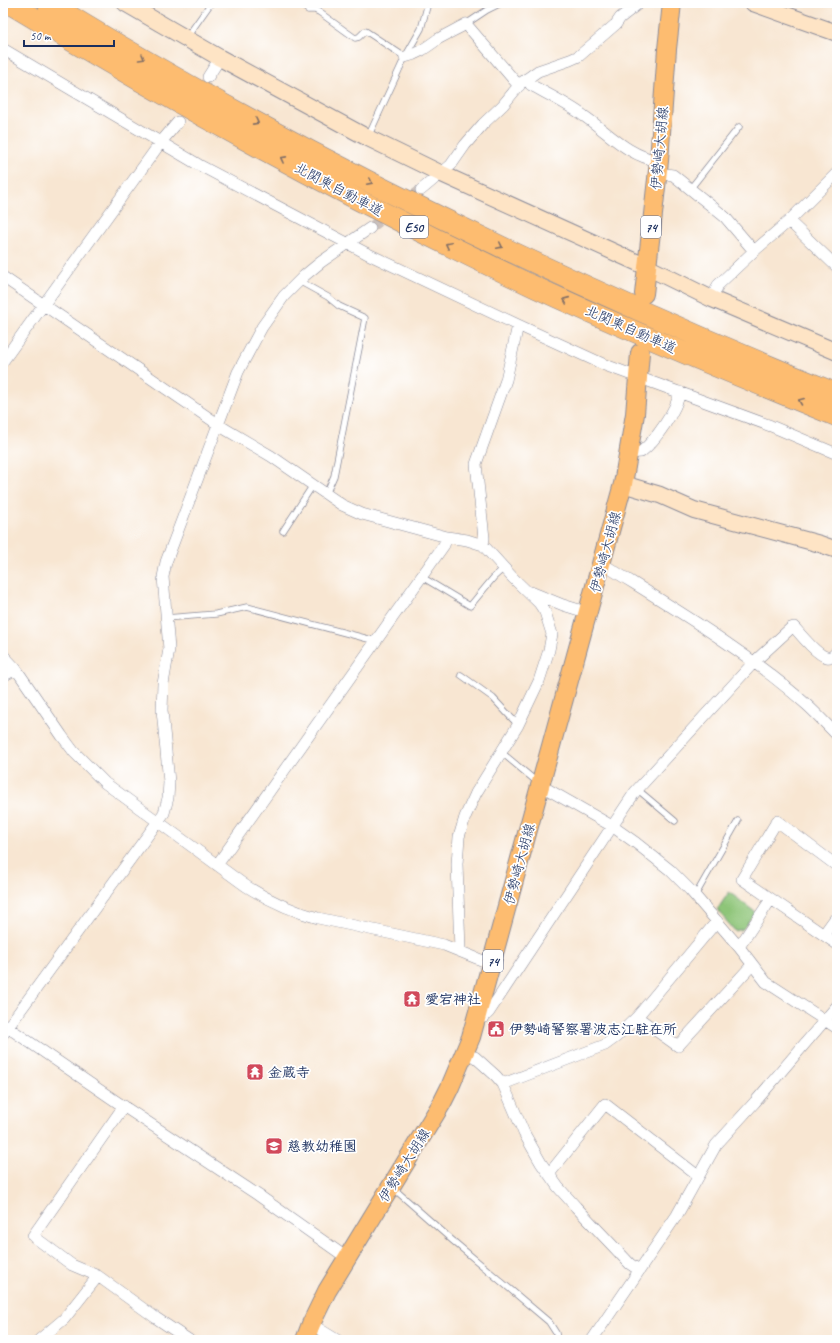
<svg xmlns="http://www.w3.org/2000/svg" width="840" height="1343" viewBox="0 0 840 1343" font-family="Caveat,'Klee One',sans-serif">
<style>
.green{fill:#8ec578;stroke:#547a6b}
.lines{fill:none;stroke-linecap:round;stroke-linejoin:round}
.street-tunnel{stroke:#ccc1bb;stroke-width:11;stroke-dasharray:11 5.5;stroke-linecap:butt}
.lane-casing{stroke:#8a8a98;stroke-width:7}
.street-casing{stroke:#8a8a98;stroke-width:12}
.secondary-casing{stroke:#8a8a98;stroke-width:18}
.primary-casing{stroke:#8a8a98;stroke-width:20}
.highway-casing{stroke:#8a8a98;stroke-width:22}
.lane{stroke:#fff;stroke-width:5.5}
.street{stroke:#fff;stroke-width:11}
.secondary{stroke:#fee4c5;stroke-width:16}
.primary{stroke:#fdbc6f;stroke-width:18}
.highway{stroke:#fdbc6f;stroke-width:21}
.oneway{stroke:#816e66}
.labels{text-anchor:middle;stroke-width:3.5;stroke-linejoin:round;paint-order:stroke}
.shield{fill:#fff;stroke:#5f6d8e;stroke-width:1}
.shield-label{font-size:13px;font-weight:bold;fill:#1b2f5e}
.street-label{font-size:14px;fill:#1b2f5e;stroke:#fff}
.poi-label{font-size:14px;font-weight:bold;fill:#1b2f5e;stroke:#fff;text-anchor:start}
</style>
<rect width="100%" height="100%" fill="#fff"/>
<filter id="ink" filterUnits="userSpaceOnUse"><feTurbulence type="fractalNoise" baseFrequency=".025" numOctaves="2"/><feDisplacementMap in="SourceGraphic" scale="8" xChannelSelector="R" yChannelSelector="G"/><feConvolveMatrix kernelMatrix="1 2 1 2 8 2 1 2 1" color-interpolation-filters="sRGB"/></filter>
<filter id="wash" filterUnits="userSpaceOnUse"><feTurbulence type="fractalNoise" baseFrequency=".012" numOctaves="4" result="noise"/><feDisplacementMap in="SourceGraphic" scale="16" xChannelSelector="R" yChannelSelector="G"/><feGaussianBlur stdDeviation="0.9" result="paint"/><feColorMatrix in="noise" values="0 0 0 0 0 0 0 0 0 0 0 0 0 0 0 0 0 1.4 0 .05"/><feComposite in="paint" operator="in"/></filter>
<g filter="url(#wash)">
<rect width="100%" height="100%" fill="#f8e6d2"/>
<path class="green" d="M729 892 755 912 743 929 735 931 717 910Z"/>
</g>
<g filter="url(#ink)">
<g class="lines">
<path class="street-tunnel" d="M370 228 421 190"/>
<g class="lane-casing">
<path id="lane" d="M299 3 308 10H315L319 12 355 38 359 37 365 31 367 32 405 57
M141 12 147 3
M466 24 487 10 501 3
M187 37 211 3
M368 137 405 57 421 29 428 3
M690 189 739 127
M299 281 328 297 339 306 365 318 334 476 326 494
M283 531 313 485
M422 577 470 606 494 577 504 568
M166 618 216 614 247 607 376 641
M461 675 493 698 518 725
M501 752 537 782
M637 789 675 821
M695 896 738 821
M393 1188 452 1240 549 1322 556 1333 557 1340"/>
</g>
<g class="street-casing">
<path id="street" d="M3 49 199 165 366 253 518 325 605 365 771 426 837 454
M405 57C418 54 427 47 438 39 447 34 457 29 466 24L519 86
M208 77 220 58
M526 79 531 85C549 95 568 104 584 116 609 133 628 156 659 161
M658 173 673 175 725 217 754 251
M421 190 451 165 465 145 483 124 503 105 521 83 538 71 570 60 579 56 616 24 620 18 639 3
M789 221 837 267
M3 277 225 429 271 456 342 505 362 514 447 537 467 540 483 545 513 578 539 603 545 612 552 634 549 650 539 681 518 725 476 793 465 817 459 837 457 864 460 950
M712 299 718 285 754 251 789 221 837 173
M3 361 161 142 178 122
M629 453 641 452C656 440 676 411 680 392
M483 545 484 538 476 464 506 380 518 325
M602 565 606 566C673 608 748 652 807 705 817 714 827 725 837 735
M531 592 563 605 589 613
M3 655 16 669 62 736 74 752 105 783 246 886C270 901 291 911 318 918L444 945 491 964
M3 676 16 669
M540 785 612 826 636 843 670 870 690 890 739 947 766 982 837 1028
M217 865 444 545 447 537
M837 866 777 821 742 879 837 944
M824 934 837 916
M739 947 771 899
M637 1017 678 1046 752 965
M477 1018 484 1017 489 1012 635 792 754 662 791 628 794 627C800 634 818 656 827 657 832 658 834 655 837 651
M3 1024 117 1102 258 1195 347 1258
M3 1034 164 813 168 798 169 782 162 710 163 684 169 649 163 577 166 562 238 372 262 327 284 296 304 276 321 262 370 228
M464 1054 475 1057 496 1076 503 1084 524 1133 541 1163 558 1187 576 1207 630 1264 639 1270
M503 1084 605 1045 616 1037 637 1017 717 921
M549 1174 605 1104 698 1176
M98 1276 72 1265 33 1236 124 1106
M311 1324 337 1340
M39 1340 64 1319 98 1276 156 1318 189 1340
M592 1340 677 1215 716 1145 755 1102 837 1006"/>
</g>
<g class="secondary-casing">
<path id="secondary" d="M125 3 220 58 368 138 442 174 647 267 712 299 837 352
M753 3 837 33
M623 484 660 495 694 510 820 544 837 550"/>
</g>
<g class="primary-casing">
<path id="primary" d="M644 294 659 161 667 49 672 3
M305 1340 311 1324 327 1291 442 1103 450 1087 471 1037 623 484 635 414 640 353"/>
</g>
<g class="highway-casing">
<path id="highway" d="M9 3C180 107 356 203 537 288 636 334 736 375 837 416
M48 3C299 156 565 284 837 394"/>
</g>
<use href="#lane" class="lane"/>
<use href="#street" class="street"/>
<use href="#secondary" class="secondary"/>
<use href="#primary" class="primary"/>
<use href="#highway" class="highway"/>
</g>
<defs><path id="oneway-chevron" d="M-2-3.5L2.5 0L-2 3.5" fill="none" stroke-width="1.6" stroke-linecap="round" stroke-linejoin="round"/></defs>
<g class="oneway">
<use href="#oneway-chevron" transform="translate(142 58) rotate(30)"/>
<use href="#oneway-chevron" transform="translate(256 122) rotate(28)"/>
<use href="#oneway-chevron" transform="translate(283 159) rotate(-152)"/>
<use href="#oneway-chevron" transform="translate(370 182) rotate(27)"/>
<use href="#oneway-chevron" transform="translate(448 245) rotate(-153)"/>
<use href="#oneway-chevron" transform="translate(500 246) rotate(26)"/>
<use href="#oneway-chevron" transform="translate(566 300) rotate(-156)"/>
<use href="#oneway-chevron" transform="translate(801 401) rotate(-158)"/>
</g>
</g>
<defs>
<g id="temple-square" transform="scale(0.9)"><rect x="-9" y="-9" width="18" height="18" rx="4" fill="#d1495b" stroke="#fff"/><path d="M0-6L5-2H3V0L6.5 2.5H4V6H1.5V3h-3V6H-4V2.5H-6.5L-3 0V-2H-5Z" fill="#fff"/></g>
<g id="civic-square" transform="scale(0.9)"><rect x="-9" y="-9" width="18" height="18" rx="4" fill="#d1495b" stroke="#fff"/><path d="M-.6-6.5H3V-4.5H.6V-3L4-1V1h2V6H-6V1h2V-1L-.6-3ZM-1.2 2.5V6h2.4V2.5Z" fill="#fff"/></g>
<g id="school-square" transform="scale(0.9)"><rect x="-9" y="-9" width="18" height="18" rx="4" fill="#d1495b" stroke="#fff"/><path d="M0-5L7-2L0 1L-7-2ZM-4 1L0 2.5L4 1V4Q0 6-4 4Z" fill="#fff"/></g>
</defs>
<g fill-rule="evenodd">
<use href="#temple-square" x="412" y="999"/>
<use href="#civic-square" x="496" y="1029"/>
<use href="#temple-square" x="255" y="1072"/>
<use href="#school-square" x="274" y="1146"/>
</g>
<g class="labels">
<g class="shield">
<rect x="400" y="216" width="28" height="22" rx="3"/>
<rect x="641" y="216" width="20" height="22" rx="3"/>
<rect x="483" y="950" width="20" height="22" rx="3"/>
</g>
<g class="shield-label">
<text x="414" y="232">E50</text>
<text x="651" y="232">74</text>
<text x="493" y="966">74</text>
</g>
<g class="street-label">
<text transform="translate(659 148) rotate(-85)" y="5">伊勢崎大胡線</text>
<text transform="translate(339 189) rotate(28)" y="5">北関東自動車道</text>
<text transform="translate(631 329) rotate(24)" y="5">北関東自動車道</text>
<text transform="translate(605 552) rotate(-75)" y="5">伊勢崎大胡線</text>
<text transform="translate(519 864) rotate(-75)" y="5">伊勢崎大胡線</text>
<text transform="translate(404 1165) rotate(-58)" y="5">伊勢崎大胡線</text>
</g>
<g class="poi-label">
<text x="425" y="1004">愛宕神社</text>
<text x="509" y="1034">伊勢崎警察署波志江駐在所</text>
<text x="268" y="1077">金蔵寺</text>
<text x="287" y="1151">慈教幼稚園</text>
</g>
</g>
<rect width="840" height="1343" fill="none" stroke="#fff" stroke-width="16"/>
<path d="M24 40v6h90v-6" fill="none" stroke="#1b2f5e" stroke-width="2"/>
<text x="30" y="40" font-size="12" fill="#1b2f5e" stroke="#ffffff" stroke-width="3" paint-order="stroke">50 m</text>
</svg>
